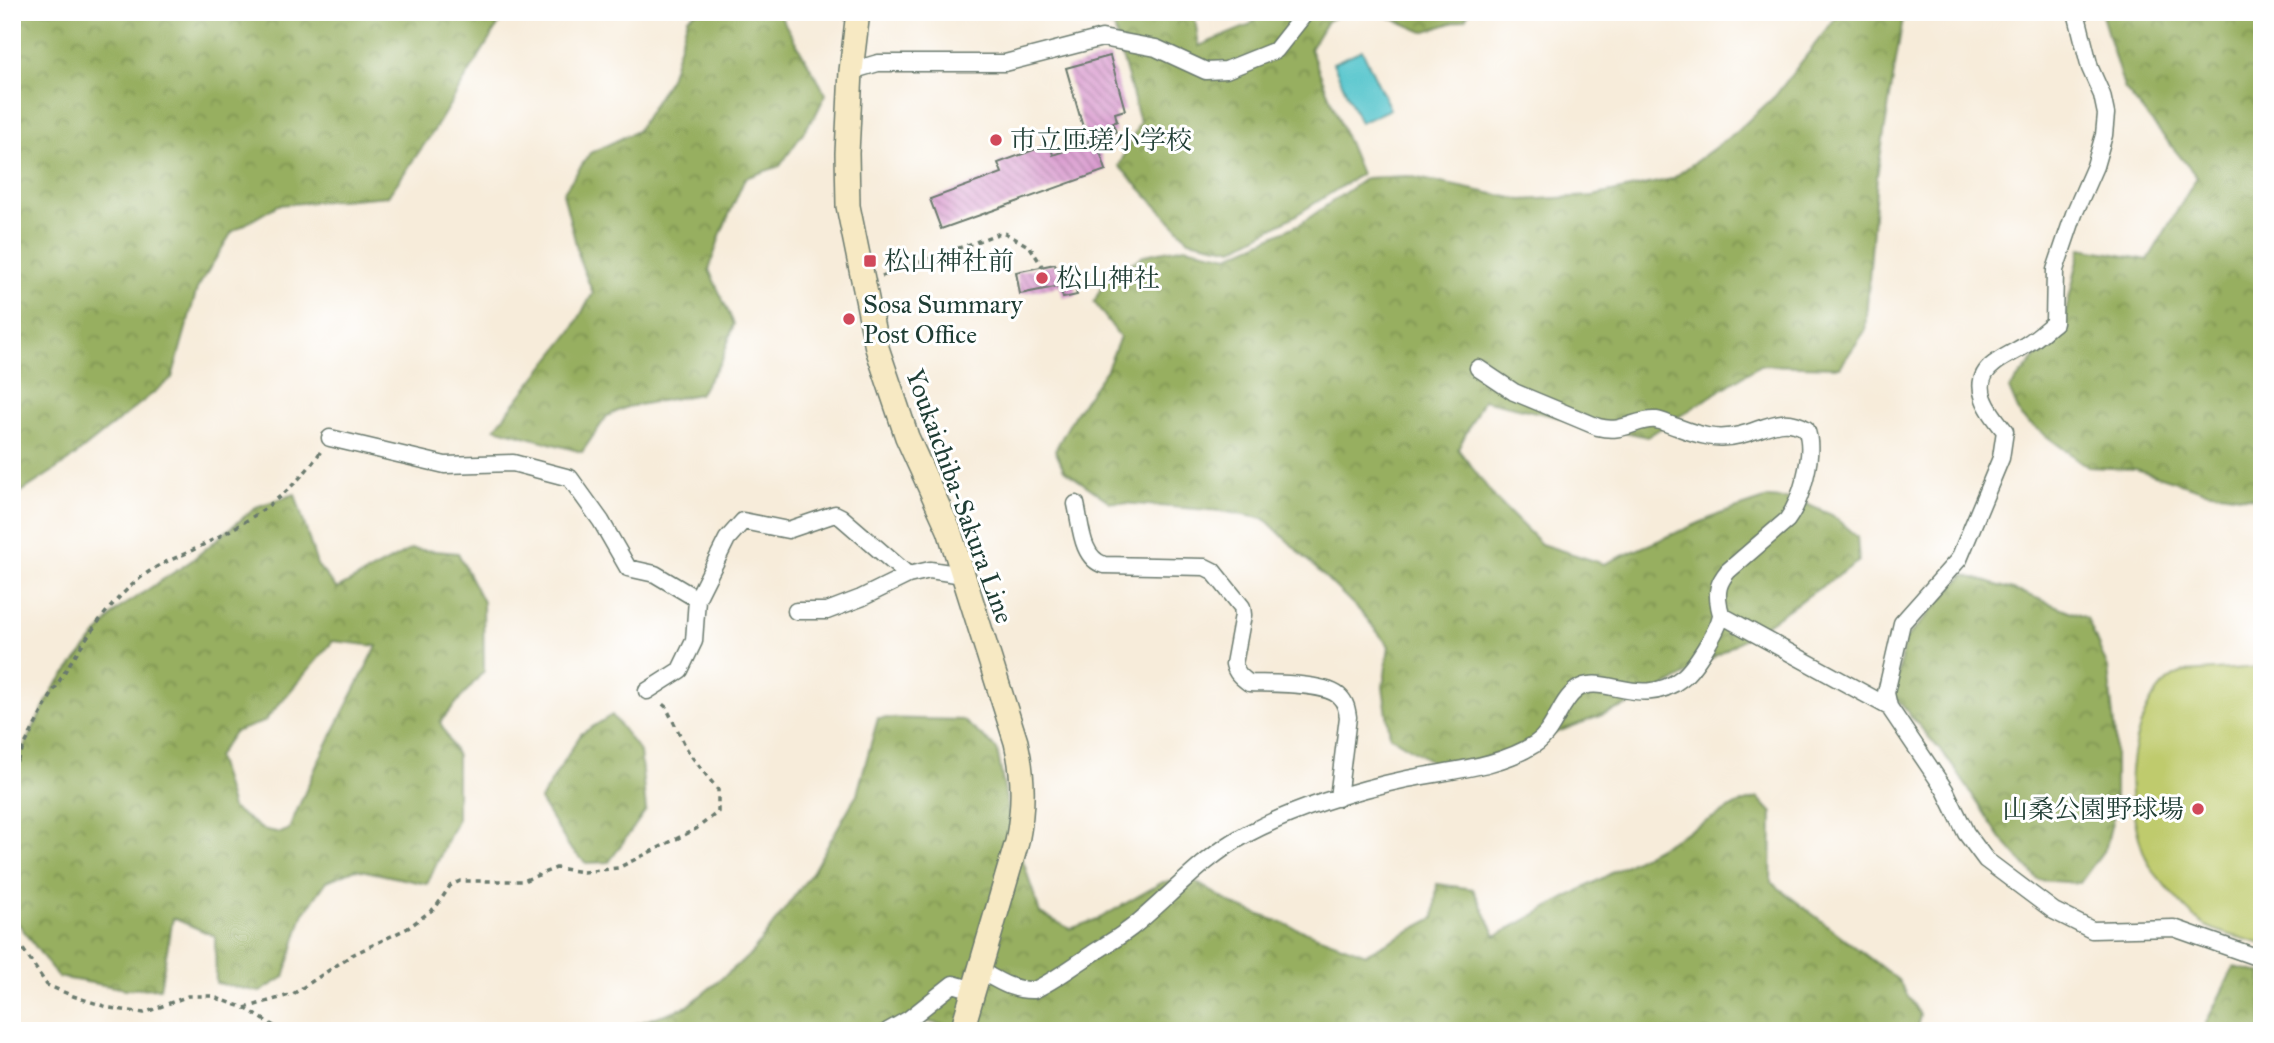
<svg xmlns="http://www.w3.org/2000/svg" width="2274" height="1043" viewBox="0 0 2274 1043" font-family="'IM FELL Great Primer','Noto Serif JP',serif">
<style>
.grass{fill:#bfcb6d;stroke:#6f8450;stroke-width:2}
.forest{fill:url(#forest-crowns);stroke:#5b764a;stroke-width:2;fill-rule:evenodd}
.water{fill:#59c6cd;stroke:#3c8280;stroke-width:2}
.building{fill:url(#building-back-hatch)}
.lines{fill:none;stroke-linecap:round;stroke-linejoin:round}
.street-casing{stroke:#6b7a6e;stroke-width:19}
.secondary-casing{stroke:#6b7a6e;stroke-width:26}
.path{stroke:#6b7a6e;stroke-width:3.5;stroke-dasharray:5 5;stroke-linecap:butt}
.street{stroke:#fff;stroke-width:16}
.secondary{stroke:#f7e9c3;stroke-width:23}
.poi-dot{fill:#d1495b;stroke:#fff;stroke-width:2.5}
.labels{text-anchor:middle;stroke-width:6;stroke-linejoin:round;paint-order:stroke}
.poi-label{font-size:26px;fill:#1f3d34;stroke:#fff;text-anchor:start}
.street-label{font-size:26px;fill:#1f3d34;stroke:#fff}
</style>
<defs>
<pattern id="forest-crowns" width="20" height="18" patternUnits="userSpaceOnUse" patternTransform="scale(1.75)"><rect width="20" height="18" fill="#97af60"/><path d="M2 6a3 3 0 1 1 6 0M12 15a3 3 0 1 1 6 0" fill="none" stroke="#7b9050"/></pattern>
<pattern id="building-back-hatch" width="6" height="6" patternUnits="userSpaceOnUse" patternTransform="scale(1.75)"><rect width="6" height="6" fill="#da9ccf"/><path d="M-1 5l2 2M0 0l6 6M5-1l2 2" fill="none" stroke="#b080a9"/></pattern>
</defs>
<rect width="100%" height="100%" fill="#fff"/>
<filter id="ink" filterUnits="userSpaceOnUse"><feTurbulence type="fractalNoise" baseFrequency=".0143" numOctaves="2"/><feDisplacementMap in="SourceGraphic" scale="14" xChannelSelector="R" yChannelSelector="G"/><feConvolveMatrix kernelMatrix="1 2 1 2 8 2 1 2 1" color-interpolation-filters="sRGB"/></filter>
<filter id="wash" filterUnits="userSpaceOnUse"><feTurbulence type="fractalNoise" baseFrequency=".00686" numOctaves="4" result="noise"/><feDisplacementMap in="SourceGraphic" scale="28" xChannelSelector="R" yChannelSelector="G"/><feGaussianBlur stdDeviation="1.57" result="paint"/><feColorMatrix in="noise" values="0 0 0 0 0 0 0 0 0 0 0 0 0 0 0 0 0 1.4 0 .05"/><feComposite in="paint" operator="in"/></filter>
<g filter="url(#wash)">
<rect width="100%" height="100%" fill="#f7ecda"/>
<path class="grass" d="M2262 667V944C2243 938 2224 935 2206 926 2190 917 2166 887 2154 872 2138 851 2128 796 2131 770 2134 737 2149 682 2184 672Z"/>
<path class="forest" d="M12 12H502L503 17 433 132 388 196 278 205 232 232 197 289 172 378 67 462 12 498Z
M697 12H778L826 94 816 114 780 166 745 178 721 233 709 270 734 324 722 360 699 394 627 407 607 416 582 452 495 428 571 332 593 293 581 264 563 193 590 153 637 131 670 78 688 18Z
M1023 12H1194L1199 46 1248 26 1265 12H1344L1327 21 1310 49 1361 174 1293 217 1233 249 1189 240 1119 166 1140 122 1114 27Z
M1377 12H1469L1465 19 1423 32Z
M1840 12H1904L1877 176 1865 331 1840 367 1760 365 1647 437 1483 400 1458 449 1496 499 1541 544 1604 564 1720 514 1768 498 1797 500 1832 515 1857 537 1859 561 1764 626 1649 697 1508 751 1444 769 1390 736 1383 687 1389 646 1362 613 1265 519 1221 511 1110 502 1064 470 1055 450 1075 414 1107 369 1120 337 1094 302 1106 278 1145 255 1185 247 1229 256 1300 224 1366 178 1408 176 1522 200 1593 196 1672 179 1736 132 1775 96Z
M2101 12H2262V499L2205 491 2136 469 2088 467 2021 417 2009 389 2063 324 2081 248 2148 260 2197 177 2124 88Z
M295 494 317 565 337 589 411 549 458 553 483 602 484 671 440 722 457 756V820L427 884 356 869 327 881 303 915 284 977 260 992 216 983 215 936 173 918 160 988 126 989 58 977 15 919 12 910V770L53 689 117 610 191 561 256 507ZM333 641 377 646 319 760 289 829 281 833 262 829 232 808 217 757 234 732 264 722Z
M1964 575 2026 594 2087 618 2108 668 2115 736V809L2106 847 2080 883 2038 880 2000 837 1951 763 1894 696 1905 640Z
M612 715 640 752 646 810 609 862 586 863 570 848 540 800 581 734Z
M878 718 963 720 997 749 1010 821 1040 913 1070 929 1100 918 1163 882 1194 881 1236 906 1366 954 1434 918 1437 884 1473 889 1496 936 1738 804 1758 798 1772 813 1771 882 1898 980 1920 1015 1916 1031H977L917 1020 853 1031H616L688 1006 751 954 813 871 857 794Z
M2234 967 2262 973V1031H2202Z"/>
<path class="water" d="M1362 50 1390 109 1360 123 1333 63Z"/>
<g id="blocks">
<path class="building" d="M1110 56 1125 110 1115 113 1117 121 1113 123 1116 132 1087 141 1066 68Z
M1096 140 1106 170 941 229 930 199 1002 173 998 163 1050 144 1053 155Z
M1055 264 1057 272 1071 270 1077 295 1063 298 1060 286 1020 294 1016 272Z"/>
</g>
</g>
<g filter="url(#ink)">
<use href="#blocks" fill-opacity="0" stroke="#6b7a6e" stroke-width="2"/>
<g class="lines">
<g class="street-casing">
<path id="street" d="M2076 12 2090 68 2102 95 2106 114 2104 135 2095 166 2074 214 2055 270 2054 323C2045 330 2037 338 2027 344 2017 351 2004 356 1994 364 1967 384 1990 413 2005 431L2001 458 1959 559 1902 623 1886 693 1889 707 1945 790 1966 833 1986 860 2054 911 2092 930 2174 928 2262 959
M851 71 878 63H1005L1102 38 1156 48 1206 71 1226 70 1276 50 1306 12
M330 438 445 465 513 463 570 478 601 521 628 568 655 574 697 599 727 539 743 521 788 530 835 514 841 517 908 575
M1076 504C1081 525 1081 558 1104 565L1205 567 1213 571 1242 607 1243 615 1234 664C1236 673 1241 677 1249 683 1270 684 1326 682 1340 697 1346 703 1347 710 1348 717L1338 798
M796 611H827L861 598 908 575 930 570 963 575
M1721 615 1889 707
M647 691 680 670 694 641 697 599
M979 970C997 980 1012 991 1034 990 1054 981 1073 966 1092 954 1107 944 1123 935 1136 924 1172 894 1205 856 1247 834 1294 809 1355 790 1407 779 1449 770 1498 768 1535 744 1555 731 1559 703 1576 690 1602 671 1641 711 1682 678 1694 669 1719 629 1721 615 1721 612 1719 608 1719 605 1716 590 1719 582 1728 571L1787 520C1801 501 1816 452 1806 429 1783 414 1763 430 1740 435 1717 441 1698 435 1677 427 1670 425 1663 421 1656 420 1636 418 1624 434 1598 427L1514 392 1478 368
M888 1031 909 1019 953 984 974 990"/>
</g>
<g class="secondary-casing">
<path id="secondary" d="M858 12 851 71 847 153 848 206 877 348 907 437 949 530 1016 742C1024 777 1024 806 1017 842L965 1020 964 1031"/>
</g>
<path class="path" d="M882 276 1003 232 1030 247 1042 266
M12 770C44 708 91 610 150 571 163 562 179 557 193 550 244 524 288 500 321 451
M12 933 47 985 73 996 110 1008 144 1013 188 996H211L245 1008 282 1031
M245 1008 293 994 352 955 408 928 436 907 450 886 460 881H523L556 868 583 872 618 868 696 829 718 812V790L689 753 666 707 659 701"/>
<use href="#street" class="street"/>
<use href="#secondary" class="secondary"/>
</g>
</g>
<g class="poi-dot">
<circle cx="996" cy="140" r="7"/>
<rect x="863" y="254" width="14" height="14" rx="3.5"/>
<circle cx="1042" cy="278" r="7"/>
<circle cx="849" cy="319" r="7"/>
<circle cx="2198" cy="809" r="7"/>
</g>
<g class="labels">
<g class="poi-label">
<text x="1010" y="149">市立匝瑳小学校</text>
<text x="884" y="270">松山神社前</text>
<text x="1056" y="287">松山神社</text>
<text x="863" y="313">Sosa Summary<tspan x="863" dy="30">Post Office</tspan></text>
<text x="2184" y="818" text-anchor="end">山桑公園野球場</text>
</g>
<g class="street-label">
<text transform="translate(960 496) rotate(70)" y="9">Youkaichiba-Sakura Line</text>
</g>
</g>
<rect width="2274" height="1043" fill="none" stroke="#fff" stroke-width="42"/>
</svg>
